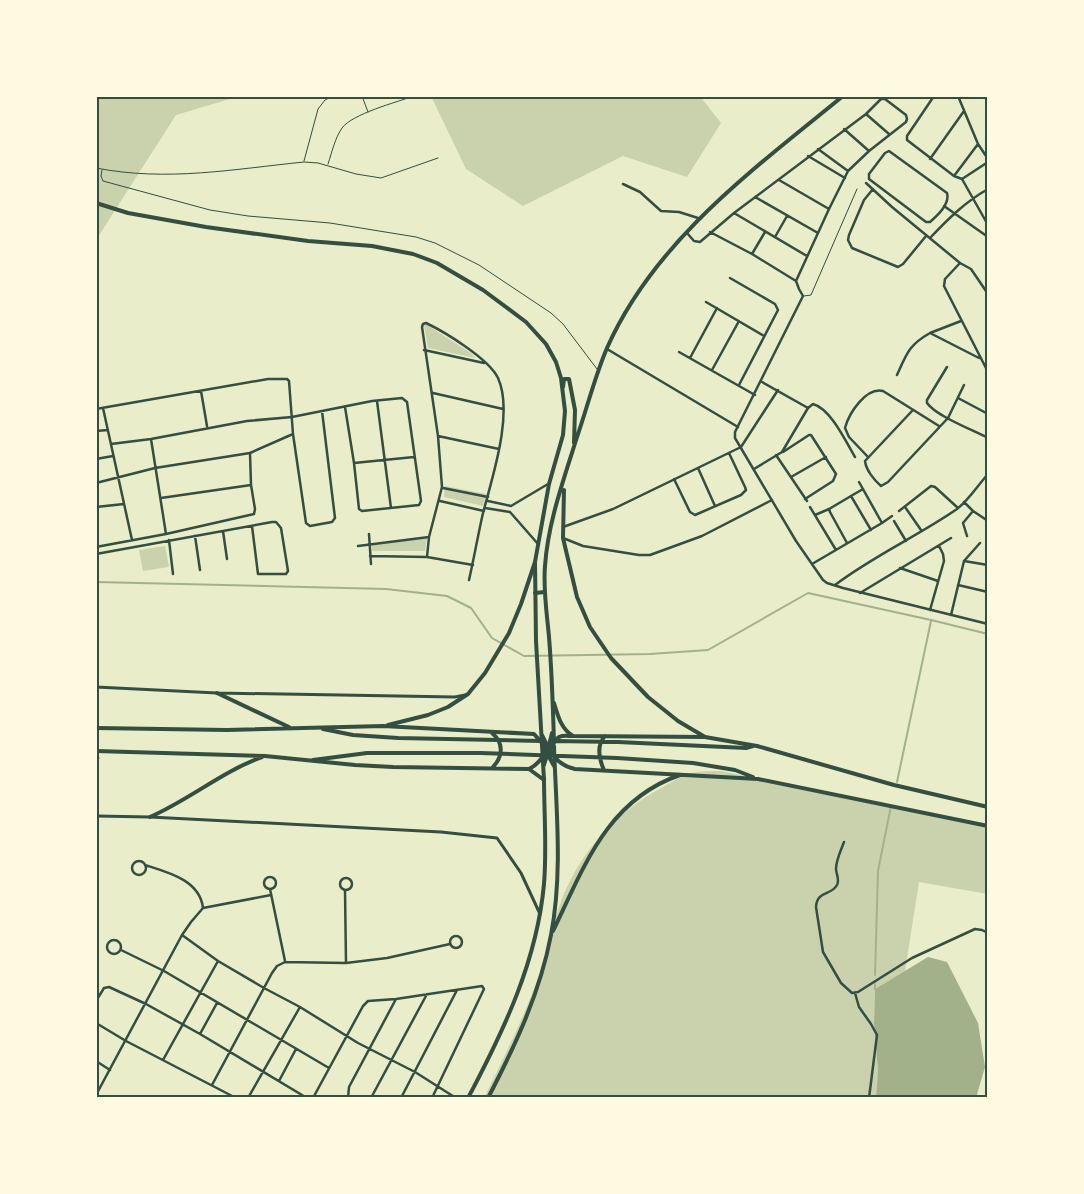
<svg xmlns="http://www.w3.org/2000/svg" width="1084" height="1194" viewBox="0 0 1084 1194" font-family="Lato,sans-serif">
<style>
.green{fill:#cad2ad}
.water{fill:#a3b18a}
.lines{fill:none;stroke-linecap:round;stroke-linejoin:round}
.stream{stroke:#a3b18a;stroke-width:2}
.service{stroke:#344e41;stroke-width:1}
.minor{stroke:#344e41;stroke-width:2.5}
.tertiary{stroke:#344e41;stroke-width:3}
.primary{stroke:#344e41;stroke-width:4}
.trunk{stroke:#344e41;stroke-width:4}
.neatline{fill:none;stroke:#344e41;stroke-width:2}
</style>
<rect width="100%" height="100%" fill="#e9edc9"/>
<path class="green" d="M96 96H240L176 115 96 240Z
M431 96H700L721 123 687 177 623 156 523 206 466 169Z
M424 325H427L471 353 475 358 428 348Z
M445 486 486 494 483 506 444 497Z
M427 538 425 551H372V545Z
M165 546 169 567 143 571 139 550Z
M721 771 988 826V894L919 882 905 971 875 989 874 1024 878 1070 876 1098H484C503 1060 521 1023 536 984 546 959 550 932 559 907 577 855 615 812 663 787 672 782 681 776 691 773 700 771 711 771 721 771Z"/>
<path class="water" d="M928 957 947 962 978 1023 985 1067 976 1098H876L878 1070 874 1024 875 989Z"/>
<g class="lines">
<path class="stream" d="M96 582 386 589 447 596 471 608 492 638 524 656 650 654 708 650 808 593 931 620 988 634
M96 762 99 758
M897 782 931 621
M875 975 878 871 891 806
M875 989V984"/>
<path class="service" d="M362 96 368 112
M304 161 318 109 325 100 333 96
M328 164C332 152 335 138 342 128 352 114 397 102 414 96
M96 168C167 182 234 169 304 162L318 163 356 174 381 178 438 158
M102 170 101 176 103 181 210 210 248 216 330 223 416 237 435 243 479 265 551 313 563 324 597 369
M804 296 811 295 857 189"/>
<path class="minor" d="M934 96 907 136V140L954 176 962 179 988 225
M958 96 978 144 988 159
M866 114 889 134
M844 129 869 151
M818 149 848 171
M889 151 947 193C950 204 938 215 930 222H926L869 179V174L885 153Z
M808 156 845 178
M930 159 964 111
M954 176 978 144
M962 179 988 162
M779 180 829 209
M866 183 892 207 960 263 971 269 988 294
M623 184 640 192 661 211 679 212 698 218
M873 189 864 200 849 235 848 240 852 248 898 267 903 264 926 236
M755 197 818 233
M944 206 988 237
M734 213 807 256
M710 232 752 254 796 281
M687 233 694 241 700 242 734 213 866 114 881 99H885L906 115 907 119 906 122 869 151 848 171 829 209 796 281 799 289 803 296 735 432V438L796 541 823 580 827 583 843 588 988 624
M775 237 787 216
M930 238C948 219 965 202 988 189
M752 254 765 232
M960 263 945 279 944 286 988 372
M730 278 775 304 778 310 739 385
M706 302 764 336
M930 333 961 321
M607 349 738 427
M424 350 484 363
M679 352 755 395
M690 358 717 308
M947 367 927 400V403C936 416 973 430 988 438
M712 370 739 321
M897 375C907 353 909 345 930 333L979 358
M762 382 808 408
M201 391 207 426
M433 393 503 409
M958 398 988 414
M377 401 391 508
M103 408 132 540
M96 409 268 379H287L289 381 293 434 306 523 310 526 332 522 335 518 322 411
M912 411 865 461C866 470 874 480 881 486L888 482 948 418 964 385
M96 431 108 430
M438 436 499 449
M151 439 166 534
M111 444 151 439 247 421 292 417 372 401 402 398 407 402 421 501 419 505 362 511 359 509 354 463 345 407
M783 452 809 435H811L836 474 833 481 805 499
M776 455 807 501
M868 457 849 437 845 428C849 413 866 387 883 391L939 426
M96 459 113 456
M354 463 414 457
M698 468 715 506
M754 469 782 452 808 408 813 404C831 409 846 442 855 457
M791 477 826 457
M674 479 690 512 695 515 741 495 746 490 745 487 729 453
M859 482 882 523
M96 483 155 468 250 453 293 434
M443 488 488 497
M851 496 863 489
M161 498 251 485
M440 501 484 511
M488 501 511 506 548 484
M964 502 973 511 988 521
M96 507 124 504
M810 507 836 550
M905 507 921 530
M485 508 510 512 538 544
M899 511 931 486 935 487 958 508
M815 515 829 509
M894 521 906 541
M563 527 613 509 741 447 778 390
M223 531 227 559
M369 534 371 564
M195 536 200 570
M967 536 963 523 973 511
M563 538 583 546 639 555H650L702 536 772 500
M169 540 173 574
M847 543 830 512 829 509 851 496 871 530
M358 546 429 537
M96 547 166 534 254 514 255 509 251 485 250 453
M96 554 272 522H276L281 528 288 571 286 574H258L252 526
M370 556 427 557 473 565
M427 557 429 537 442 487 438 436 422 327 423 324 426 323C445 332 489 359 498 378 514 413 492 478 483 513 478 535 474 558 469 580
M964 561 988 565
M812 564 882 523 892 516
M900 568 938 581
M835 585C873 556 918 536 957 509 969 500 978 485 988 474
M958 585 988 592
M860 593 951 538
M930 610 944 561 943 554 939 546
M951 615 964 561 980 543
M844 842C841 850 836 860 836 869 836 874 840 879 837 885 831 896 817 890 816 907L823 952 841 983 852 993 858 992 912 958 975 929 982 930 988 933
M132 868a7 7 0 1 1 14 0a7 7 0 1 1-14 0Z
M145 865C167 872 200 880 203 908
M264 883a6 6 0 1 1 12 0a6 6 0 1 1-12 0Z
M340 884a6 6 0 1 1 12 0a6 6 0 1 1-12 0Z
M270 889 285 961
M345 890 346 963
M182 935 218 961 264 988 300 1007 358 1043 415 1072 456 1098
M450 942a6 6 0 1 1 12 0a6 6 0 1 1-12 0Z
M107 947a7 7 0 1 1 14 0a7 7 0 1 1-14 0Z
M121 950 164 971 329 1068
M855 993 859 1007 871 1024 877 1035 869 1098
M96 1001 104 988 109 987 146 1004 200 1034 307 1098
M96 1023 126 1041 236 1098
M200 1034 217 1003
M163 1060 218 961
M96 1061 110 1070
M279 1081 296 1049
M212 1085 272 973 277 966 285 962 346 963 387 958 450 944
M96 1095 182 935 191 922 203 908 271 895
M248 1098 300 1007
M313 1098 363 1006 368 1001 396 999 482 986 484 989 432 1098
M348 1098 349 1087 396 999
M371 1098 427 994
M401 1098 457 990"/>
<path class="tertiary" d="M96 687 217 693 455 697 465 695
M96 816 150 817 441 832 497 838 521 873 540 914"/>
<path class="primary" d="M96 203 128 213 206 227 308 241 372 246 413 254 437 263 483 290 526 322 546 344 556 362 561 378 565 411 563 435 549 484 535 562 536 641 544 780
M554 703C558 716 561 729 573 736L705 737 757 746 894 785 988 807
M323 729 353 735 398 738 541 741
M542 735C550 752 556 765 575 769L758 779 988 826
M553 741 618 742 746 748 753 746
M542 744 554 766
M313 760 367 753H481L617 758 693 763 735 770 753 777
M544 765C546 757 552 741 559 737 563 735 568 736 572 736
M604 770C599 759 596 746 605 736
M553 931C584 867 607 800 680 775
M468 1098C504 1030 537 961 544 884 547 849 544 813 544 777
M488 1098C515 1046 540 993 551 935 563 873 556 808 554 746"/>
<path class="trunk" d="M563 387 564 379H569L575 410 574 443
M564 490 563 538 577 597 590 627 611 658 648 697 678 721 705 737
M535 593 545 592
M217 693 289 727
M388 725 428 715 448 707 468 694 485 673 509 633 521 604 535 562
M96 728 227 730 383 726 534 734 541 742
M492 733C504 743 503 756 493 767
M554 743C553 708 552 673 549 637 547 614 543 590 545 566 548 522 564 479 577 437 587 408 595 376 607 348 655 240 754 169 843 96
M96 751 265 756 355 765 393 767 529 769 544 780
M529 769C543 762 549 748 552 733
M150 817C189 800 223 771 262 757"/>
</g>
<rect width="1084" height="1194" fill="none" stroke="#fefae0" stroke-width="195"/>
<rect x="98" y="98" width="888" height="998" class="neatline"/>
</svg>
